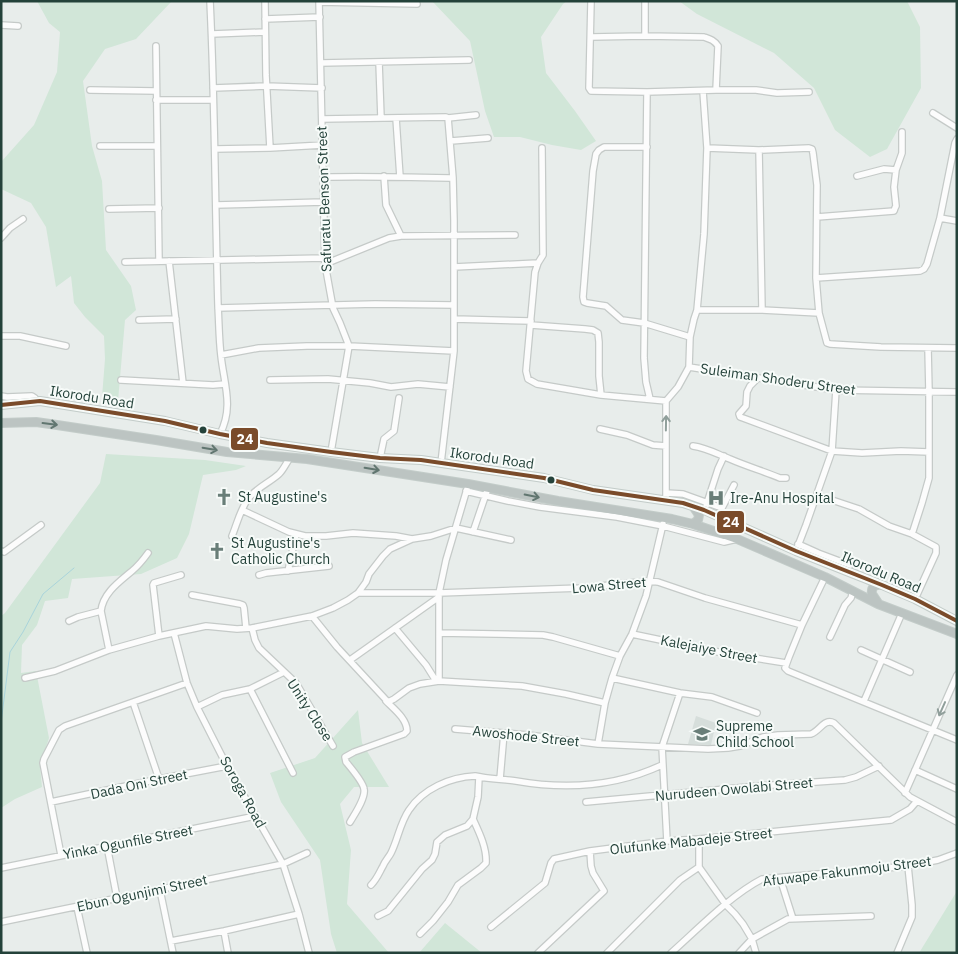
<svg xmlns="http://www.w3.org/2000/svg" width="958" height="954" viewBox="0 0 958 954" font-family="'IBM Plex Sans',sans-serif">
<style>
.built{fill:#d6dedb}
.green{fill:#d1e6d8}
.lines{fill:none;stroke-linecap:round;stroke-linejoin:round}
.stream{stroke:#a9d4db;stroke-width:1}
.minor-casing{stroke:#c5cac8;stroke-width:8}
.highway-casing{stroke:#c3ccc9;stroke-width:10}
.minor{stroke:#fcfcfc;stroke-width:5.5}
.highway{stroke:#bcc4c2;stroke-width:8}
.bus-1-casing{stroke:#f7fbf9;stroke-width:8}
.bus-1{stroke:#7a4b2a;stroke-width:4}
.oneway{stroke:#909f9b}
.oneway2{stroke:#617670}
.bus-dot{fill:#24423a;stroke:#f7fbf9;stroke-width:2}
.labels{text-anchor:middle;stroke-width:4;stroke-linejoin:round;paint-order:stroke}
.street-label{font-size:14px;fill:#24423a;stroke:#f7fbf9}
.poi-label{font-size:14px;fill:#24423a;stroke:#f7fbf9;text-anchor:start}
.line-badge{stroke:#f7fbf9;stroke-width:2}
.badge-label{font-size:14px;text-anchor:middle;font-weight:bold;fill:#fff}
</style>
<rect width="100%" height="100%" fill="#e8edeb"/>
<path class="built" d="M696 716 716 723 711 745 688 744Z"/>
<path class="green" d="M37 1H172L136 39 105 49 83 81 92 146 102 181 106 250 131 286 136 310 125 320 118 401 102 397 105 359 104 336 85 317 74 303 71 276 56 287 46 227 31 203 1 189V162L34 125 57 72 60 32 49 23Z
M432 1H567L563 4 541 37 546 73 575 111 596 141 581 150 552 145 520 137H494L485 111 470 41Z
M679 1H907L920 27 921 88 887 149 870 157 835 130 814 88 774 53 697 14Z
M106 454 205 460 246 466 236 470 203 475 189 534 177 558 141 574 72 579 68 598 45 601 37 625 22 645 21 673 36 671 49 738 40 766 42 787 15 799 1 808V616L5 613 100 483Z
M358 710 362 743 389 787H354L340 804 351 850 347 904 389 953H337L331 934 320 860 281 802 270 773 315 758Z
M957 891V953H919Z
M445 923 482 953H419Z"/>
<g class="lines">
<path class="stream" d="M1 723 10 652 23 632 43 594 74 568"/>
<g class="minor-casing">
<path id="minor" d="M210 1C215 103 215 205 218 306 219 323 219 340 221 356 224 384 234 407 220 434
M265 1 266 75 270 148
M319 1 325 264 333 308 340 323 349 346 331 452
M645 1V36
M319 2 417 4
M591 2 589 88 591 91 647 92 716 90H756L777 93 809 92
M265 19 320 17
M1 25 18 26
M212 34 265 32
M591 37 645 36 704 37C710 39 714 40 718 46L716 90
M156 46 159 261
M379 62 381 118
M321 63 469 60
M213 88 266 86 322 88
M90 90 156 91
M647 92 644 358 646 382 650 399
M156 100H213
M933 113 957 128
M396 118 400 177
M322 119 446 117 448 118 476 115
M451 141 488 138
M100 146H157
M647 147H604L599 150 596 154 593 171 583 297 584 302 587 303 606 306 622 320 644 323 690 337
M542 148 543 255 538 263 535 272 526 371 528 379 537 384 601 395 666 401
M707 148 759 150 809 148 812 149 813 153 817 185 816 278 819 313 827 343 830 344 881 347 957 348
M215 149 270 148 323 145
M759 150 762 310
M384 176 386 205 401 236
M857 176 884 169 896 170
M323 177C367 176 409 177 453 178
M216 205 323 202
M109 209 159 208
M817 217 894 211 895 208 896 206 894 187 896 170 902 153V132
M940 218 957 221
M1 238 10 228 23 219
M169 261 183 383
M125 262 324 258
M325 264 389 238 401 236 515 235
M454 267 538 263
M816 278 920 271 924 269 927 264 940 218 955 143 957 139
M218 308 375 304 454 305
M697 310H762L819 313
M454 319 531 321
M139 320 176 319
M531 325 585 329 593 330 598 333 599 342V376L601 395
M1 336H20L66 346
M221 355 259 348 307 346H349L454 351
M689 367 836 390 957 392
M758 378 750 386 747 392 746 406 739 414 740 417 743 418 832 451 862 453 901 451 929 452
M121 380 213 385 225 384
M270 380 328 379 370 383 391 387 418 384 450 387
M1 396 7 397 32 396 35 398 36 402
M600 429 627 435 653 445 666 446
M693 446C707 448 717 454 730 459 746 466 763 471 780 478H786
M380 458 384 439 394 431 399 398
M441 463 454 351V221L453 178 448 118
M466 491 508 501 540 507 617 517 663 526 724 542 737 539
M666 493 683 494 722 508 734 485
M817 495 859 509 889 526 912 534 936 547V553L915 599
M666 500V401L678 387 689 367 690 337 694 319 697 310 704 234 707 148 703 91
M706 506 718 469 724 456
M242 510 289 532 305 536H326L353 533 396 536 412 539
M473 532 488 488
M912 534 922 503 929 478V392L928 348
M232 536C237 524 240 510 248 499 256 488 269 483 279 474 284 469 286 463 290 458
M798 544 818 553 850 565
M1 551 4 552 41 525
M796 551 806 525 832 451 836 390
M288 571 296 534
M259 575 266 573 329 566
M825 577 802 625 789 657 785 668 788 671 957 740
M358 593H439L581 588 649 581 658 582 705 598 802 625
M192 595 240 604 243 605 244 608 246 628
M101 611 109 650
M312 616 337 647 388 702 394 699 409 688 420 684 439 681 522 686 566 694 605 703
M69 621 78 617 101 611C103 593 119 582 132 571 138 566 143 560 148 553
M252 628 255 640 259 648 296 683 333 746
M395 628 426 665 436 681
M174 633 187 683 197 707 227 766 283 864 299 914 309 953
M439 633 543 635 553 637 620 656
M632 634 723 653 786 663
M159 636 153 585 154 583 181 575
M830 637 845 605 851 598 853 591
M861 650 910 672
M350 660 439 597
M25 678 55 671 109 650 159 636 206 626 237 629 252 628 312 616 333 608 348 600 358 593 366 582 369 574 383 556 390 549 412 539 431 536 456 528 511 540
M612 678 680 693 712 697 757 713
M439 681V593L446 560 467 489
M250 689 293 773
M864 701 902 613
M133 702 159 779
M197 707 222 695 250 689 284 672
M455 729 528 735 598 744 708 749 728 748 740 746 763 737 778 735 811 734C820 731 824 718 834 723L910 797 957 822
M598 744 605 703 612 678 620 656 632 634 646 596 663 524
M915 770 957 789
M500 779 504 733
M905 793 957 675
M51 802 159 779 227 766
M586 802 758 786 845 780 856 777 879 766
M350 822C354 815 366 798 364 789 363 782 351 768 346 762L345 757 354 752 404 734 407 731C407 719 394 709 386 701
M699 839V867L726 905 735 914 743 924 752 939 756 953
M667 841 662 747 680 693
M107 846 117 898
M61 855 43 763 44 759 59 730 65 726 187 683
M1 868 256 816
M780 878 793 919
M371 885C377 879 379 873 383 866 385 861 389 857 391 853 398 839 400 823 409 810 423 789 450 777 475 776 488 779 503 779 516 781 567 790 615 787 662 765
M160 890 173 953
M77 907 87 953
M378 916 388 911 422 869 432 860 435 854 437 842 445 835 467 826 473 819 478 797 479 777
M1 922 283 864 307 853
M491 927 545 883 551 863 554 859 590 851 667 841 699 839 891 820 910 809 917 801
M224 931 228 953
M420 934 433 921 448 902 458 885 481 868 486 863C487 848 479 832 473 819
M171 941 224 931 299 914
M538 953 604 891 593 873 591 866 590 851
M607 953 680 880 699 867
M671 953C698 929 731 895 762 879L908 866 938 860 957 853
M739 953 752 939 788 919 871 916
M897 953 912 917V905L908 866"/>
</g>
<g class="highway-casing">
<path id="highway" d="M1 405 40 401 165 421 220 434 267 443 331 452 380 458 421 460 544 478 593 490 683 503 704 510 796 551 882 585 915 599 957 621
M1 423 36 422 57 425 156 440 227 452 307 459 468 484 558 501 672 519 693 524 737 539 825 577 878 604 957 634
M693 506 699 515 698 520 693 524
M878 603 872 594C871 587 875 584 882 585"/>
</g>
<use href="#minor" class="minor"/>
<use href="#highway" class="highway"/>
<g class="bus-1-casing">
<path id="bus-1" d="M1 405 40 401 165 421 220 434 267 443 331 452 380 458 421 460 544 478 593 490 683 503 704 510 796 551 882 585 915 599 957 621"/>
</g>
<use href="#bus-1" class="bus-1"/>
</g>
<defs><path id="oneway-shaft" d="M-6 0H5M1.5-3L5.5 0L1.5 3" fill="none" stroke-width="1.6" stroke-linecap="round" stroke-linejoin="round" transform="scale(1.25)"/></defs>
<g class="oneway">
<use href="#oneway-shaft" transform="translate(666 423) rotate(-89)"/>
<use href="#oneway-shaft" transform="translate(942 709) rotate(114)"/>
</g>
<g class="oneway2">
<use href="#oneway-shaft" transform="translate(50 424) rotate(7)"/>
<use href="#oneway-shaft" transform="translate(210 449) rotate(10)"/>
<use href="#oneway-shaft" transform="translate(372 469) rotate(9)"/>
<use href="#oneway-shaft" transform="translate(532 496) rotate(11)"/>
</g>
<defs>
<g id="church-bare" transform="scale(1.35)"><path d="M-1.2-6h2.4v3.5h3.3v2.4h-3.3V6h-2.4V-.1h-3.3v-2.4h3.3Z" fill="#697e78" stroke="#f7fbf9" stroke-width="2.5" paint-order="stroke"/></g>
<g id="hospital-bare" transform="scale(1.35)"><path d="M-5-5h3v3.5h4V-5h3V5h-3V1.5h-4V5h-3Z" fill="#697e78" stroke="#f7fbf9" stroke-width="2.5" paint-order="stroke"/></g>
<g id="school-bare" transform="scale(1.35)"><path d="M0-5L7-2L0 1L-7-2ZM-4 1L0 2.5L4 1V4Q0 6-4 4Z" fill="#697e78" stroke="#f7fbf9" stroke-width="2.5" paint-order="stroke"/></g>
</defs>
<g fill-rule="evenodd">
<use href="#church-bare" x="224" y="497"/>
<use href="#hospital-bare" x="716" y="498"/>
<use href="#church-bare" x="217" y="551"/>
<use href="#school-bare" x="702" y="734"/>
</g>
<g class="bus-dot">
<circle cx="203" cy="430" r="4.5"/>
<circle cx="551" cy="480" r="4.5"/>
</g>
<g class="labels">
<g class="street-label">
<text transform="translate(324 199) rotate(-92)" y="5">Safuratu Benson Street</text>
<text transform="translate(778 379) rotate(8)" y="5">Suleiman Shoderu Street</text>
<text transform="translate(92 397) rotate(9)" y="5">Ikorodu Road</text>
<text transform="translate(492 458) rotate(8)" y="5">Ikorodu Road</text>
<text transform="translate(881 572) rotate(23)" y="5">Ikorodu Road</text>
<text transform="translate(609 585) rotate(-5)" y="5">Lowa Street</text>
<text transform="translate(709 649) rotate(11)" y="5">Kalejaiye Street</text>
<text transform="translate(310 710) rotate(57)" y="5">Unity Close</text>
<text transform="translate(526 736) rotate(6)" y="5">Awoshode Street</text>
<text transform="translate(139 784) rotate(-12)" y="5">Dada Oni Street</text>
<text transform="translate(734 789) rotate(-5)" y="5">Nurudeen Owolabi Street</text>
<text transform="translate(243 792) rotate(61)" y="5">Soroga Road</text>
<text transform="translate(691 841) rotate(-6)" y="5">Olufunke Mabadeje Street</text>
<text transform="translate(128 842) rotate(-11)" y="5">Yinka Ogunfile Street</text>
<text transform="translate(847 871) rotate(-7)" y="5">Afuwape Fakunmoju Street</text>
<text transform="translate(142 893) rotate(-12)" y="5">Ebun Ogunjimi Street</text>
</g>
<g class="poi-label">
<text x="238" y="502">St Augustine's</text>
<text x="730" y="503">Ire-Anu Hospital</text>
<text x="231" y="548">St Augustine's<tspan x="231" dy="16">Catholic Church</tspan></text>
<text x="716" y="731">Supreme<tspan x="716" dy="16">Child School</tspan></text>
</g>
</g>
<g class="line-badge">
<rect x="230" y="427" width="29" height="24" rx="5" fill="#7a4b2a"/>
<rect x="716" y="510" width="29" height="24" rx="5" fill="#7a4b2a"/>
</g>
<g class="badge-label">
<text x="245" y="444">24</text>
<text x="731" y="527">24</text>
</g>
<rect width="958" height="954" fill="none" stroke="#24423a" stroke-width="5"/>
</svg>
